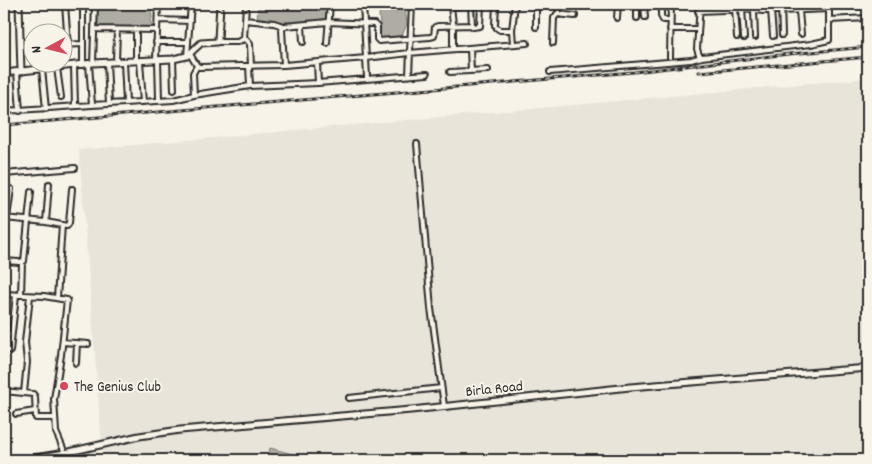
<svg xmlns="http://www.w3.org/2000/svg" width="872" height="464" viewBox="0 0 872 464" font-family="Dekko,sans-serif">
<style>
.built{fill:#e8e4da}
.water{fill:#afaca4;stroke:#7a7874}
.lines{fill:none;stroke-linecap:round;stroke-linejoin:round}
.street-casing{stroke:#2b2b2b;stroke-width:8}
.secondary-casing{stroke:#2b2b2b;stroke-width:9}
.street{stroke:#f7f3e8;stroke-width:4}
.secondary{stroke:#f7f3e8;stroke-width:5}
.rail-casing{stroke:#2b2b2b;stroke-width:3}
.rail{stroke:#f7f3e8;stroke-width:1;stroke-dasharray:4;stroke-linecap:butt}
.poi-dot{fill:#d1495b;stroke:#f7f3e8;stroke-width:2}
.labels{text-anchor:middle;stroke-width:4;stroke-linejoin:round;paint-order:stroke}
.poi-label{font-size:15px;fill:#2b2b2b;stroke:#f7f3e8;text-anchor:start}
.street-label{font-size:15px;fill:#2b2b2b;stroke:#f7f3e8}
</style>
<rect width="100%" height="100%" fill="#f7f3e8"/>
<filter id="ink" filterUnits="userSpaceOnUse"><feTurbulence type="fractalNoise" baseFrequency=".02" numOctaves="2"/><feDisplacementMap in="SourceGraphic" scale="10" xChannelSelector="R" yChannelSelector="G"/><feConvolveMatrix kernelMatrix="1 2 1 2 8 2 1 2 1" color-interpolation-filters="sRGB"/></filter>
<g filter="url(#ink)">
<path class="built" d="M868 78V460H103L79 150Z"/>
<path class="water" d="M95 4H155L151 10 152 18 150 21 153 25 152 32 144 28 140 31 134 26 122 33 119 28 105 32 102 30 95 31 90 25 94 15Z
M258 4H326V17L323 21 296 26 291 22 257 20Z
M369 4H408L405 9 407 24 402 36 380 39 376 35 380 25 379 15 380 10 368 9Z
M270 448 315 460H266Z"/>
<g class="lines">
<g class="street-casing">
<path id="street" d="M65 4 68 45
M363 4 366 58 409 53 527 43
M414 4 453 6V4
M644 4 645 17
M661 4V16L663 20H670
M700 4 697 49 699 55 702 57 811 44 829 40V4
M781 4 782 35
M451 6 453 24V48
M453 6 476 4
M858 6H868
M735 9 737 37
M742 9 744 38
M754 10 755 37
M771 10 773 36
M698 11 750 9 763 11H780L829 9
M799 11 801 34
M557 14 575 16
M617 18 618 4
M637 18V4
M158 20 190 21
M245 20 274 23 283 26
M829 20 868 18
M302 25 303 42
M472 25 473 27 480 26 481 4
M495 25 496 4
M536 27V4
M497 28 500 30H512
M94 29 157 30
M670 29H697
M45 32V31
M244 37 250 44 251 66
M156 42H188
M217 42H237L244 39 246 4
M327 43 330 4
M553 43 554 18 559 12V4
M513 44 512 30 515 4
M62 45 82 44
M470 48 471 71
M190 54 197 66 200 67 284 65 282 29 285 26 328 22 374 24 377 27V39L379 41 430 37 434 36 435 27 438 26 472 25 471 5
M187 56 191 4
M670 57 671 4
M158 59 159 100
M173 59 174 90
M156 60 158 4
M136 61V29
M140 61 143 102
M107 62 109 104
M116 62 117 30
M124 62 126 103
M93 63 95 4
M317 63 318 83
M83 65V4
M284 65 366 58 367 78
M74 66 75 106
M249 66 250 86
M57 68 61 97
M42 69 46 109
M17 72 20 111
M450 72 488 70
M550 72 691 60 702 57
M409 75 412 4
M194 95 193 73 197 66
M92 105 173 100 194 95 250 86 318 83 427 74
M4 111 92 105 89 64
M417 144 431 308 444 406
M4 174 75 168
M4 187 11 189 7 218 4 232
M4 218 46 222 62 225 57 298
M46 222 49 184
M62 225 67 226 69 223 72 189
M4 240 6 245 4 261
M4 261 19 262 24 261 31 192
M4 294 44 296 67 300 61 355 54 399 56 432 65 453
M21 295 22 262
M4 333 11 335
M63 342 88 344
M10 351 16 295
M76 363 77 343
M4 391 33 394 35 397 36 418H54
M24 393 27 362 25 342 30 296
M349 398 441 388
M16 414 35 411"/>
</g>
<g class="secondary-casing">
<path id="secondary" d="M19 4 21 72
M4 73 93 63 173 59 187 56 201 43 217 42 218 40 220 4
M22 460 65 453 139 436 180 430 411 410 630 387 868 368"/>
</g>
<use href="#street" class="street"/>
<use href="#secondary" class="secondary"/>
<g class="rail-casing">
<path id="rail" d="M699 72 868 57
M4 125 634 72 789 54 868 47"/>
</g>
<use href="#rail" class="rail"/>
</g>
</g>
<circle class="poi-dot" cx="64" cy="386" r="5"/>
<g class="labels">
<g class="poi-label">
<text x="74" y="391">The Genius Club</text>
</g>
<g class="street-label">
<text transform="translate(494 388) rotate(-6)" y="5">Birla Road</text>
</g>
</g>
<rect width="872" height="464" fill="none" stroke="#f7f3e8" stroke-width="20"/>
<rect x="10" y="10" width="852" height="444" fill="none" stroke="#2b2b2b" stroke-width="2" filter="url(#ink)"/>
<g transform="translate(48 48) rotate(263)"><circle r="24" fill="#f7f3e8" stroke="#a5a39c"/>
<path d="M0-4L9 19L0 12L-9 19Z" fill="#d1495b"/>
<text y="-8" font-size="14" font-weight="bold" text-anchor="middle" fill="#2b2b2b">N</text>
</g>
</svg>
